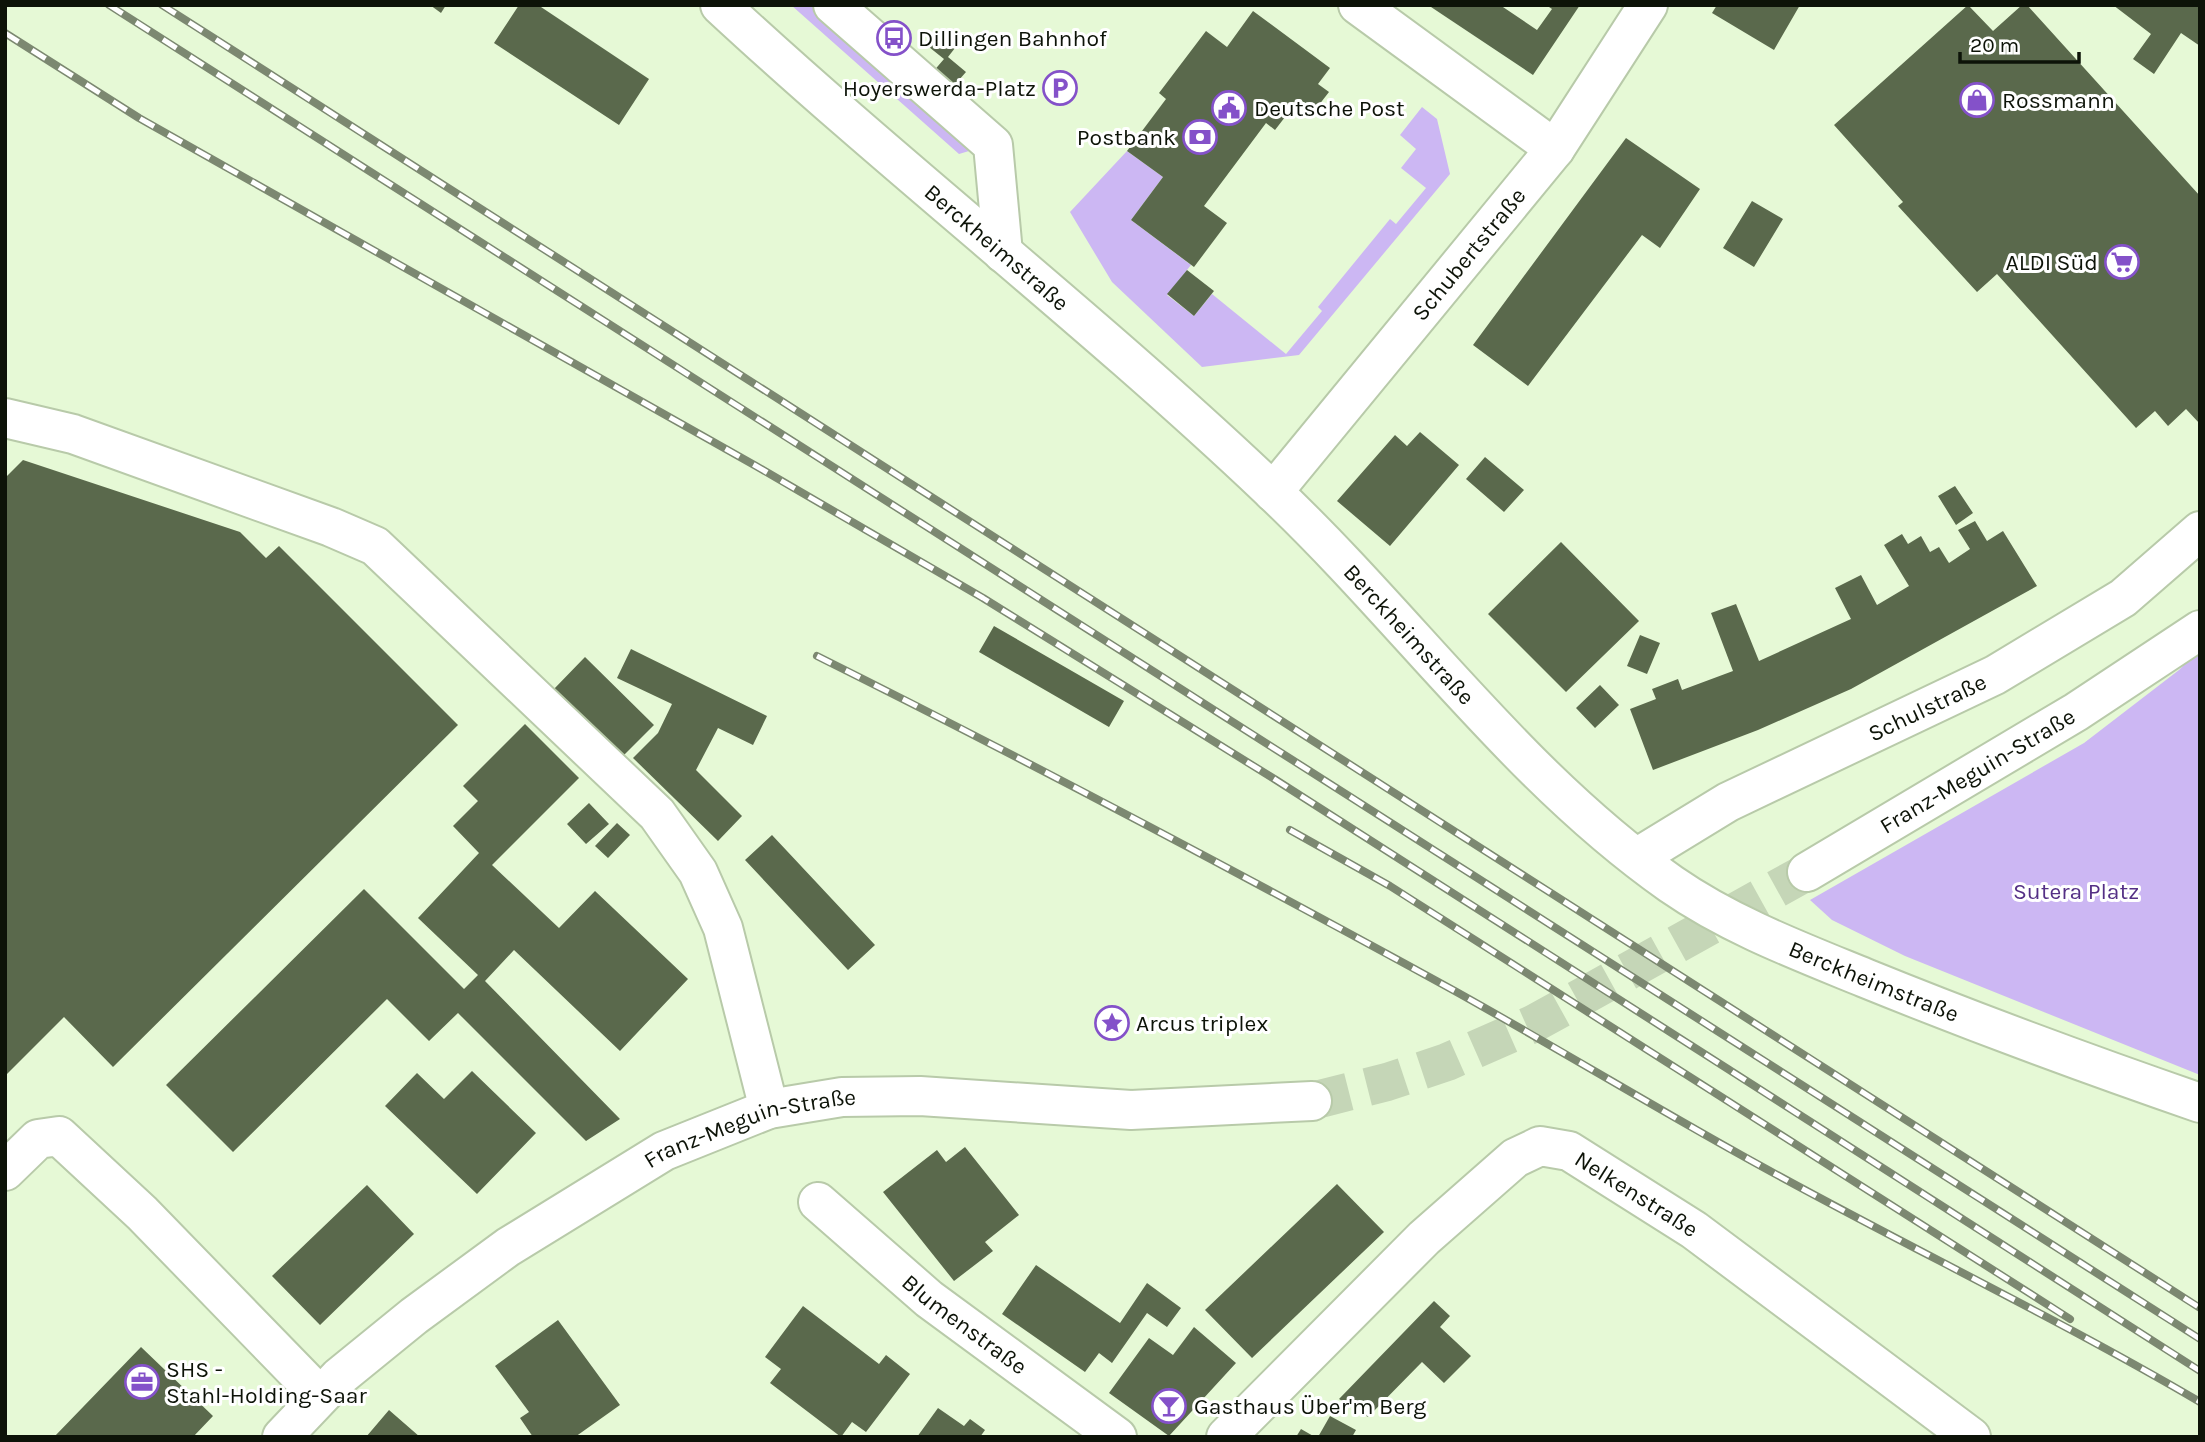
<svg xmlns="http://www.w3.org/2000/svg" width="2205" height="1442" viewBox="0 0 2205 1442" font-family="Karla,sans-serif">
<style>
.green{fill:#ccb7f3}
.building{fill:#5a694c}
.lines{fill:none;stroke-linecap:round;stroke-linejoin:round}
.minor-tunnel{stroke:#c5d6b7;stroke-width:38;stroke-dasharray:38 19;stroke-linecap:butt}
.minor-casing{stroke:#b8caa9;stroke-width:42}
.minor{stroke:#fff;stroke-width:38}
.rail-casing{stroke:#7c8871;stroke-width:8}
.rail{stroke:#fff;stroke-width:5;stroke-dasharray:16;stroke-linecap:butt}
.labels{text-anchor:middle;stroke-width:6;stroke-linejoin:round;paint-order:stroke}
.poi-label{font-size:23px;fill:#0d1308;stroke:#fff;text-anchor:start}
.street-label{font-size:23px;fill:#0d1308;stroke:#fff}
.park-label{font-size:23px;fill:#542f85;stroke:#fff}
</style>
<rect width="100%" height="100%" fill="#e6f9d6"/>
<path class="green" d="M791 5H810L968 144 969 151 959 154Z
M1422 107 1437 119 1450 174 1299 355 1202 367 1112 282 1070 212 1127 151 1163 177 1131 220 1191 265 1167 295 1194 316 1212 294 1286 354 1322 311 1318 307 1390 219 1396 224 1426 188 1401 168 1416 149 1400 135Z
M2200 649V1075L1905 956 1832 920 1810 900 2084 743 2179 670Z"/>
<path class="building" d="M430 5H446L441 13Z
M519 5H538L649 79 619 125 494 43Z
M1428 5H1500L1537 30 1552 9 1546 5H1580L1533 75Z
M1717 5H1800L1774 50 1712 13Z
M1968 5 1993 31 2022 5H2027L2200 196V424L2186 409 2168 426 2155 411 2136 428 1997 274 1977 292 1898 206 1903 202 1834 125Z
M2113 5H2200V46L2181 33 2154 74 2133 59 2151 34Z
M1253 11 1330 68 1318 84 1329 92 1315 110 1299 99 1275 130 1266 123 1204 206 1227 223 1194 267 1131 220 1163 177 1127 151 1166 99 1159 93 1206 31 1227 47Z
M939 35 955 48 948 57 966 72 951 89 932 73 944 59 929 47Z
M1626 138 1700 189 1660 248 1642 235 1528 386 1473 345Z
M1752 201 1783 219 1754 267 1723 248Z
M1187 270 1214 291 1194 316 1167 294Z
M1420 432 1459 465 1390 546 1337 501 1395 435 1407 446Z
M1485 457 1524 490 1504 512 1466 479Z
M23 460 240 532 266 558 279 546 458 725 113 1067 64 1017 5 1076V478Z
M1955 486 1973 513 1956 525 1938 496Z
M1975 521 1987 541 2003 531 2037 586 1851 689 1758 730 1653 770 1630 709 1656 699 1652 689 1678 679 1682 690 1733 671 1711 613 1736 604 1759 661 1851 619 1835 588 1861 575 1877 605 1909 586 1884 545 1902 534 1908 544 1921 536 1930 552 1939 547 1949 563 1970 549 1958 530Z
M1561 542 1639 621 1566 692 1488 614Z
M994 626 1124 701 1109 727 979 652Z
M1640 635 1660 643 1647 674 1627 666Z
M631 649 767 716 753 745 718 728 696 770 742 816 718 841 633 758 658 733 672 704 617 678Z
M585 657 654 725 621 758 553 690Z
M1600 685 1619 705 1595 728 1576 708Z
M525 724 579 778 492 865 559 928 595 891 688 979 620 1051 514 950 485 981 620 1119 586 1141 458 1013 429 1041 387 999 233 1152 166 1085 364 889 464 989 478 975 418 918 479 853 453 826 478 801 463 786Z
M589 803 609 824 586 844 567 824Z
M617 823 630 835 608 858 595 846Z
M772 835 875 945 848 970 745 860Z
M472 1071 536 1133 477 1194 385 1106 417 1073 444 1099Z
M965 1147 1019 1215 985 1242 993 1251 954 1281 883 1192 937 1150 946 1162Z
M1337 1184 1384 1232 1252 1358 1205 1310Z
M367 1185 414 1234 320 1325 272 1276Z
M1036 1265 1120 1323 1147 1283 1181 1308 1167 1327 1147 1313 1112 1363 1099 1353 1085 1372 1002 1314Z
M1434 1301 1450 1316 1440 1327 1471 1356 1444 1383 1422 1362 1368 1417 1339 1399Z
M803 1306 879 1364 886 1355 910 1374 866 1432 852 1422 841 1437 770 1383 781 1369 765 1357Z
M558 1320 620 1405 575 1437H533L520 1418 529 1412 495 1366Z
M1194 1327 1236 1363 1169 1436 1109 1393 1149 1338 1173 1355Z
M141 1347 213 1416 193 1437H54Z
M938 1408 964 1426 970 1419 985 1430 980 1437H917Z
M389 1410 420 1437H366Z
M1330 1416 1356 1430 1352 1437H1318Z
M1301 1429 1315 1437H1296Z"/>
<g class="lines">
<path class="minor-tunnel" d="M1312 1101 1387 1082 1447 1062 1533 1024 1807 872"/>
<g class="minor-casing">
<g id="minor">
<path id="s1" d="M720 5C899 171 1093 321 1270 489 1407 618 1516 775 1671 884 1730 925 1799 951 1865 978 1976 1023 2087 1064 2200 1103"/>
<path d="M833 5 993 145 1003 253"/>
<path d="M1358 5 1555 149"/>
<path d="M5 418 73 434 331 527 375 546 657 814 698 872 723 928 769 1109"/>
<path id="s2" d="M1273 492 1555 149 1648 5"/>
<path id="s3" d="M1638 857 1728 802 1995 675 2123 598 2200 531"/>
<path id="s4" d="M1807 872 2076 712 2200 630"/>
<path d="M5 1171 38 1139 59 1136 142 1213 320 1396"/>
<path id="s5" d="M818 1202 929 1299 1117 1437"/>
<path id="s6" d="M282 1437 339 1377 414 1316 508 1247 664 1151 769 1109 842 1097 920 1096 1131 1110 1312 1101"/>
<path id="s7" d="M1226 1437 1424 1238 1515 1158 1540 1146 1569 1151 1694 1230 1971 1437"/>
</g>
</g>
<use href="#minor" class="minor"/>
<g class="rail-casing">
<path id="rail" d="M109 5 2200 1339
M162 5 2200 1308
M5 33 139 118 756 466 983 598 1276 780 2200 1371
M817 656C1032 763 1243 875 1453 990 1550 1044 1644 1101 1741 1155 1893 1240 2050 1314 2200 1402
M1290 830 1390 886 2070 1319"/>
</g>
<use href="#rail" class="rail"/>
</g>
<defs>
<g id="bus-ring" transform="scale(1.75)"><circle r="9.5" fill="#fff" stroke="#8451c9" stroke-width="1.5"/><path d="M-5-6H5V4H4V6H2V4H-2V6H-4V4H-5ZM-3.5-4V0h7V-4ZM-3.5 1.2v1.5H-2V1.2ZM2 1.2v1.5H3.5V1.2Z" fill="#8451c9"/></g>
<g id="parking-ring" transform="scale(1.75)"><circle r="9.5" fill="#fff" stroke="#8451c9" stroke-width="1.5"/><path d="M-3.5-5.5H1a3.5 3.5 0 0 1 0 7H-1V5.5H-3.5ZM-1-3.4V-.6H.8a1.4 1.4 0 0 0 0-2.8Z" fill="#8451c9"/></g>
<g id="shop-ring" transform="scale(1.75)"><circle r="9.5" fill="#fff" stroke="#8451c9" stroke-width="1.5"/><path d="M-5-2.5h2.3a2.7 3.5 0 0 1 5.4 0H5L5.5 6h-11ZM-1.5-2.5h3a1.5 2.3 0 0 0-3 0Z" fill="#8451c9"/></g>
<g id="civic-ring" transform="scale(1.75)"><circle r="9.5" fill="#fff" stroke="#8451c9" stroke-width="1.5"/><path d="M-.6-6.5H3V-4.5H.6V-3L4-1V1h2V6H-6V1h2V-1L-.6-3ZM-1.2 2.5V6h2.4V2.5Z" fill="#8451c9"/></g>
<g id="bank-ring" transform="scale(1.75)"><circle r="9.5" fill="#fff" stroke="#8451c9" stroke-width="1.5"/><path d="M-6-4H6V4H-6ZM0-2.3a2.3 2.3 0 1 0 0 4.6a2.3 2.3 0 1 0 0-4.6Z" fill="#8451c9"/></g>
<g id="supermarket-ring" transform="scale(1.75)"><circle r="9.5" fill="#fff" stroke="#8451c9" stroke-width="1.5"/><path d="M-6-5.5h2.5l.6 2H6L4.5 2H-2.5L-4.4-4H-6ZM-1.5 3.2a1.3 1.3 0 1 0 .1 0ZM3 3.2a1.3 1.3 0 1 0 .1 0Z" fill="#8451c9"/></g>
<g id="sight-ring" transform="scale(1.75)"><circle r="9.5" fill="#fff" stroke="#8451c9" stroke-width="1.5"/><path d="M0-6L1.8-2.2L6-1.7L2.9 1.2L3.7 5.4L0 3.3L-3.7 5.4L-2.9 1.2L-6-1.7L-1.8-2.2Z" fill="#8451c9"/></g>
<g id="office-ring" transform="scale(1.75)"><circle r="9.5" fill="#fff" stroke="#8451c9" stroke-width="1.5"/><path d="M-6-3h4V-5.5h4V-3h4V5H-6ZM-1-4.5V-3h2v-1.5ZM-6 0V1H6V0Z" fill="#8451c9"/></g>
<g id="bar-ring" transform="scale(1.75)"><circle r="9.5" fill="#fff" stroke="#8451c9" stroke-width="1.5"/><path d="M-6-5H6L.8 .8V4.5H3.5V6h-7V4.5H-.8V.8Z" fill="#8451c9"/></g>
</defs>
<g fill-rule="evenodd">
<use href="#bus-ring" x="894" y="38"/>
<use href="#parking-ring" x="1060" y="88"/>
<use href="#shop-ring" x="1977" y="100"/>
<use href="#civic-ring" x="1229" y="108"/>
<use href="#bank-ring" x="1200" y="137"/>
<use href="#supermarket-ring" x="2122" y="262"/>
<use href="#sight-ring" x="1112" y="1023"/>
<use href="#office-ring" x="142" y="1382"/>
<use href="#bar-ring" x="1169" y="1406"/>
</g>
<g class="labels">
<g class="poi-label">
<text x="918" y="46">Dillingen Bahnhof</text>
<text x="1036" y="96" text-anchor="end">Hoyerswerda-Platz</text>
<text x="2002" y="108">Rossmann</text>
<text x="1254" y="116">Deutsche Post</text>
<text x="1176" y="145" text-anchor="end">Postbank</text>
<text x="2098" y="270" text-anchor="end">ALDI Süd</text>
<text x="1136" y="1031">Arcus triplex</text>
<text x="166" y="1377">SHS -<tspan x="166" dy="26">Stahl-Holding-Saar</tspan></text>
<text x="1194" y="1414">Gasthaus Über'm Berg</text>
</g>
<g class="street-label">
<text dy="8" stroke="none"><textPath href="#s1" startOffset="368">Berckheimstraße</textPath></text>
<text dy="8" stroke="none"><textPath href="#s2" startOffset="308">Schubertstraße</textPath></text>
<text dy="8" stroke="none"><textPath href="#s1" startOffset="934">Berckheimstraße</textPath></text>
<text dy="8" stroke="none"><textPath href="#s3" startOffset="326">Schulstraße</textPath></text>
<text dy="8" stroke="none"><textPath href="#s4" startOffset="198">Franz-Meguin-Straße</textPath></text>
<text dy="8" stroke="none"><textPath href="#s1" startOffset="1522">Berckheimstraße</textPath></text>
<text dy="8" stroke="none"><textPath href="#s6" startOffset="569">Franz-Meguin-Straße</textPath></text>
<text dy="8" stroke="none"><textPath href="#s7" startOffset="539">Nelkenstraße</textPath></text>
<text dy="8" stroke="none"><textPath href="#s5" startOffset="191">Blumenstraße</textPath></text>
</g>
<g class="park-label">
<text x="2076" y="899">Sutera Platz</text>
</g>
</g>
<rect width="2205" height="1442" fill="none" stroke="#0d1308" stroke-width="14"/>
<path d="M1960 52v10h119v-10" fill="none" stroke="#0d1308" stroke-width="3.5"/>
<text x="1970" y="52" font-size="21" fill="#0d1308" stroke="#ffffff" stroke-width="5" paint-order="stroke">20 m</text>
</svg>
